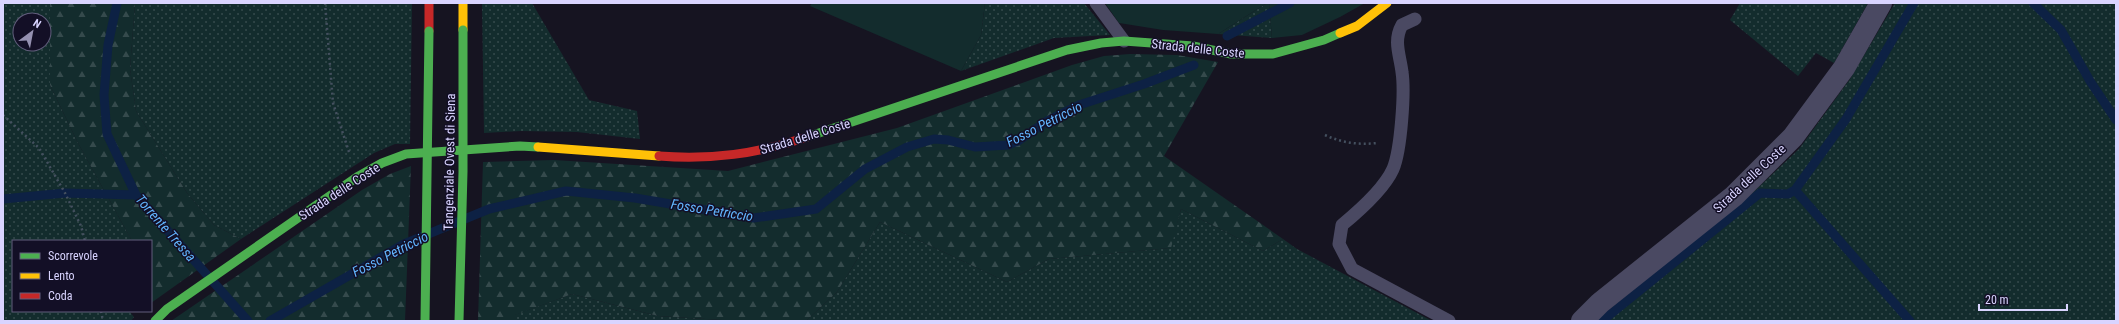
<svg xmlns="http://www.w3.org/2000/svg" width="2119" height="324" viewBox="0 0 2119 324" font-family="'Roboto Condensed',sans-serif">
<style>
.grass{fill:url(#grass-dots);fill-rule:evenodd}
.forest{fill:url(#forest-firs)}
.garden{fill:#132c2d}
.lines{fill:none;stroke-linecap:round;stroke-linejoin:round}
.stream{stroke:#0d2144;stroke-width:9}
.path{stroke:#44505f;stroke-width:2.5;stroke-dasharray:2 3;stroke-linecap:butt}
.lane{stroke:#4a4962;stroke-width:13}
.street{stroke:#4a4962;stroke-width:22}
.fast{stroke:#4caf50;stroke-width:9}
.slow{stroke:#ffc107;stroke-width:9}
.jam{stroke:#c62828;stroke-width:9}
.fast-bridge{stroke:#4caf50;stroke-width:9}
.labels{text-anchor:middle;stroke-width:3;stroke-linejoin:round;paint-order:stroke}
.street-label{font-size:13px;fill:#d9d4ff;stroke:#130f26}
.water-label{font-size:14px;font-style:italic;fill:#62b6ff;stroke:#130f26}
</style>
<defs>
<pattern id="grass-dots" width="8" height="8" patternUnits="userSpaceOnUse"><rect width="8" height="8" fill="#132c2d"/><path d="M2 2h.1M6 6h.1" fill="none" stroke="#354a4c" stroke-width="1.8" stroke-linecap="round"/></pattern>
<pattern id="forest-firs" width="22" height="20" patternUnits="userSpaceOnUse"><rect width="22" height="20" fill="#132c2d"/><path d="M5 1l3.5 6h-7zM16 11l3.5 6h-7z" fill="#354a4c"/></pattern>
</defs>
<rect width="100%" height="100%" fill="#161421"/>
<path class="grass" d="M3 3H50V85L78 143 132 241H13V311H129L134 317 131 321H3ZM20 20H44V44H20Z
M135 3H412L410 144H395L374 153 241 239 214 225 187 193 136 111 130 69Z
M482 3H532L589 100 637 111 640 139 577 132 521 131 484 133Z
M985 3H1084L1110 35 1054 38 961 71 981 35Z
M1267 3H1269L1272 38 1218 34Z
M1740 3H1868L1834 63 1816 53 1798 76 1730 20Z
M1895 3H2116V321H1599L1608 311 1746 199 1799 149 1850 79Z
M1181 209 1263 251 1283 239 1297 249 1432 321H806L837 292 880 222 1007 282 1049 259 1170 248Z
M572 294 658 316 738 321H515L514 315Z"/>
<path class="forest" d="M50 3H135L130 69 136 111 187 193 214 225 241 239 151 303V241H132L78 143 50 85Z
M1130 54 1177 55 1218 62 1164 156 1283 239 1263 251 1181 209 1171 248 1049 259 1007 282 880 222 837 292 806 321H738L658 316 572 294 515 315V321H478L483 162 554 160 728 171 897 128 1072 65 1104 56Z
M411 166 405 321H171L362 190 390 174Z"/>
<path class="garden" d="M812 3H985L981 35 961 71 810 6Z
M1105 3H1267L1218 34 1163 30 1119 23Z
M1269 3H1365L1340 17 1302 35 1272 38Z"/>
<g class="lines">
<path class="stream" d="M117 3 108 45 104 95 107 134 136 195 248 321
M2033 3 2061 30 2090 81 2116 120
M1227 36 1290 3
M3 199 65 193 136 195
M270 321 404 244 489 209 566 191 635 198 754 218 816 209 865 169 907 147 934 139 948 140 975 147 1008 145 1018 141 1047 121 1079 105 1144 84 1194 65
M1602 321 1760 193 1788 194 1795 190
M1910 321 1795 190 1846 119 1914 3"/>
<path class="path" d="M325 3 333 103 349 152
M3 115 39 148 65 193 81 226 85 241
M1325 135C1342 143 1359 145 1377 143
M101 311 103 321"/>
<path class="lane" d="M1096 3 1124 41
M1415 19 1402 25C1393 41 1400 55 1402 72 1405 92 1401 150 1393 169 1384 189 1359 211 1342 225L1339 244 1352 269 1449 321"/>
<path class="street" d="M1582 321 1600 303 1734 196 1793 137 1844 68 1881 3"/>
<path class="fast" d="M807 137 1067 50 1101 43 1124 41 1193 46 1231 54H1273L1324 40 1340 33
M155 321 167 309 357 177 382 163 406 154 520 146 538 147"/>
<path class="slow" d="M463 3V30
M1340 33 1357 26 1387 3
M538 147 659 156"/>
<path class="jam" d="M429 3V31
M659 156C711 160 757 154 807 137"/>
<path class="fast-bridge" d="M425 321 429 31
M459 321 463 172V30"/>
</g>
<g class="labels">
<g class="street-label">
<text transform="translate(1198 48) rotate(6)" y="5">Strada delle Coste</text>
<text transform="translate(805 136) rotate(-17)" y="5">Strada delle Coste</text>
<text transform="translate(449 162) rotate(-89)" y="5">Tangenziale Ovest di Siena</text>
<text transform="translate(1749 178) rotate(-43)" y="5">Strada delle Coste</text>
<text transform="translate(339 191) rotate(-33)" y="5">Strada delle Coste</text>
</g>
<g class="water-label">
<text transform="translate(1044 124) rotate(-27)" y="5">Fosso Petriccio</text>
<text transform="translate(712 210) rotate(9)" y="5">Fosso Petriccio</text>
<text transform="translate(166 228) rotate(49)" y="5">Torrente Tressa</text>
<text transform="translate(390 254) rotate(-27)" y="5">Fosso Petriccio</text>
</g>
</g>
<rect width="2119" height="324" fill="none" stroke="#d9d4ff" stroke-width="8"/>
<rect x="12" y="240" width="140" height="72" fill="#130f26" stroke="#625e7d"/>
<rect x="20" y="253" width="20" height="6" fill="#4caf50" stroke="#625e7d"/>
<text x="48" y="260" font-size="12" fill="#d9d4ff">Scorrevole</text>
<rect x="20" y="273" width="20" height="6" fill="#ffc107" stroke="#625e7d"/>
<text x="48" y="280" font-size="12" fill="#d9d4ff">Lento</text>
<rect x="20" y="293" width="20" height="6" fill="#c62828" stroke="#625e7d"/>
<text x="48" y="300" font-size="12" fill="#d9d4ff">Coda</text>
<g transform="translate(32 32) rotate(32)"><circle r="19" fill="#130f26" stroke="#625e7d"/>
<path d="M0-3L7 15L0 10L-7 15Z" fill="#9591b1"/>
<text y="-6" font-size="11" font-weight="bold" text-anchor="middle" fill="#d9d4ff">N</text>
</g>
<path d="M1979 304v6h88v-6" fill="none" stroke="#d9d4ff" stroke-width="2"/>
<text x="1985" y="304" font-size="12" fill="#d9d4ff" stroke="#130f26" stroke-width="3" paint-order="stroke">20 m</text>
</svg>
